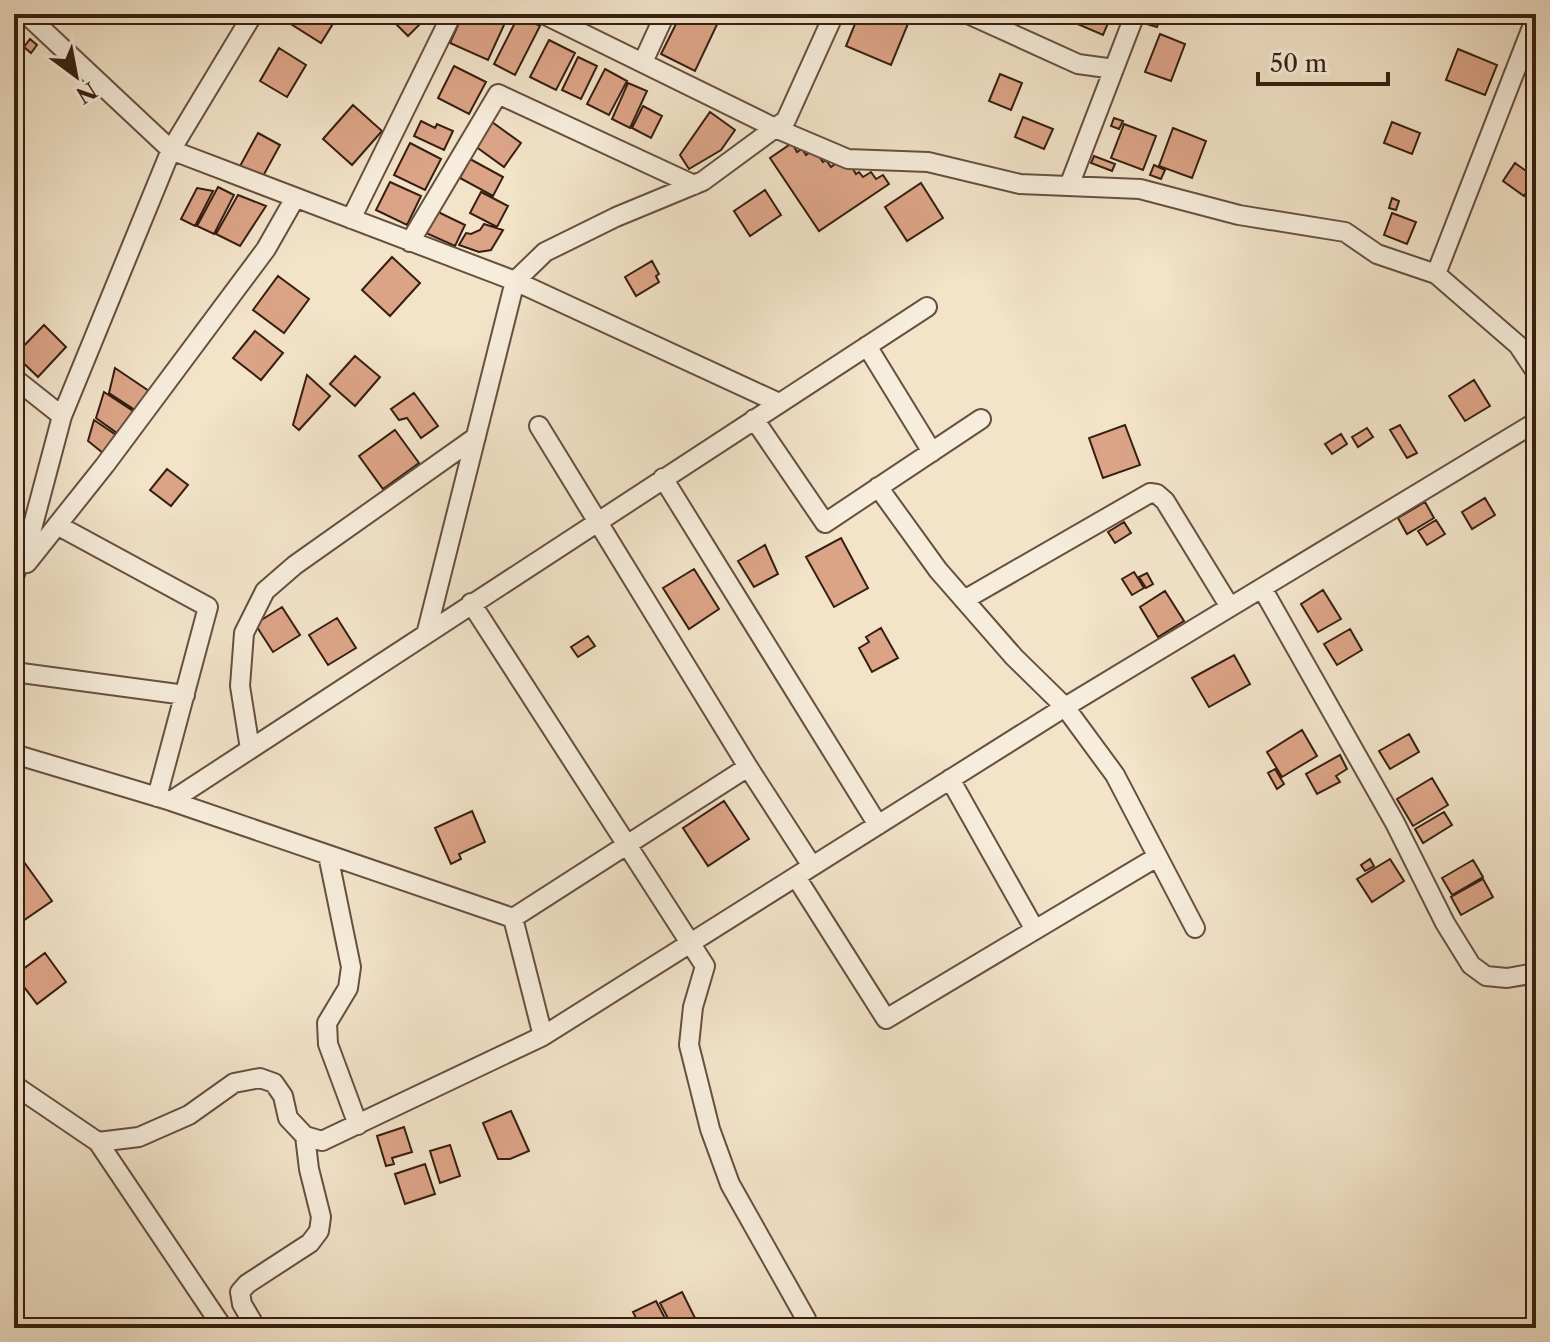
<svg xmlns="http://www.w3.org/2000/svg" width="1550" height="1342" viewBox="0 0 1550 1342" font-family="'Libre Caslon Text',serif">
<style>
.building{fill:#dca487;stroke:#361f11;stroke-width:2}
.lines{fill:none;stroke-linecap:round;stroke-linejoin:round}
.minor-casing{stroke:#65503f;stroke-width:22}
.minor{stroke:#f7eddc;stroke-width:18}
</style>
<rect width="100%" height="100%" fill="#f2e3c9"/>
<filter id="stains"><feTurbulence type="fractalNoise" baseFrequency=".0025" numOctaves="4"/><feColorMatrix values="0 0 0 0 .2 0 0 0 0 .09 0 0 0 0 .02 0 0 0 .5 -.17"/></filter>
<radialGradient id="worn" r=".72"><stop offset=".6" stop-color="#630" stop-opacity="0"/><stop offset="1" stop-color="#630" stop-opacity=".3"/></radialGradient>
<path class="building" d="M275 14H339L321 43Z
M386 14H430L408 36Z
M463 14H509L488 60 450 43Z
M681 14H722L695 71 661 54Z
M859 14H912L891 65 846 46Z
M1077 14H1112L1103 35 1073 22Z
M1151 14H1162L1157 27 1147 24Z
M519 15 540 26 515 75 494 64Z
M1160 34 1185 44 1171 81 1145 72Z
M30 39 37 45 31 53 24 47Z
M549 40 575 53 556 90 530 77Z
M279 48 306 65 287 97 260 81Z
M1458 49 1497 65 1485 95 1446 80Z
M578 57 597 66 581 99 562 90Z
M454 66 486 82 469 114 438 98Z
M605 69 627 81 609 115 587 104Z
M1000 74 1022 83 1011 110 989 101Z
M628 83 647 91 630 128 612 119Z
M1536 92V120L1527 117Z
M353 105 382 131 352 165 323 139Z
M643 106 662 116 651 138 632 128Z
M710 112 735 130 721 150 689 169 680 155Z
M1023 117 1053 129 1044 149 1015 137Z
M1114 118 1123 121 1119 129 1111 126Z
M421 121 435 128 437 124 453 131 444 150 414 136Z
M492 122 521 143 504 167 475 146Z
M1392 122 1420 133 1412 154 1384 143Z
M1124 124 1156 136 1143 170 1111 158Z
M1173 128 1206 141 1192 178 1159 166Z
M258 133 280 145 262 178 240 166Z
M410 143 441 159 425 190 394 175Z
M792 143 797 152 802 149 806 155 814 149 823 162 826 160 831 167 840 160 850 164 856 174 859 172 863 177 871 172 876 179 883 175 889 184 819 231 770 158Z
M1094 156 1115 164 1112 171 1091 163Z
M470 159 503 177 493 196 460 178Z
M1515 163 1536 178 1524 196 1503 181Z
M1154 165 1165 170 1161 179 1150 175Z
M390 182 421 196 407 225 376 210Z
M921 183 943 218 907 241 885 207Z
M218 187 234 195 214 234 197 226Z
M197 188 213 191 195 226 181 219Z
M765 190 781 215 750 236 734 211Z
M481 192 508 206 497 227 470 213Z
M238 195 266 206 240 246 216 234Z
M1392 198 1399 201 1396 210 1389 208Z
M436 211 465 225 455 246 426 233Z
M1392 213 1416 222 1407 244 1384 235Z
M484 224 503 230 491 250 479 252 459 245 466 233 471 234 480 230Z
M392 257 420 283 390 316 362 290Z
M652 261 659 274 656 276 659 282 636 296 625 277Z
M278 276 309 299 284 333 253 310Z
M44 325 66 347 38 377 15 355Z
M255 331 283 353 261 380 233 358Z
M355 356 380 377 355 406 330 384Z
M115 368 149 391 135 410 109 393Z
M307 375 330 396 299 430 293 425Z
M1474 380 1490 406 1465 421 1449 396Z
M104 392 133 411 117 433 96 418Z
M414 393 438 426 421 438 407 418 399 420 391 409Z
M94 420 116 435 103 453 88 441Z
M1125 425 1140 465 1103 478 1089 438Z
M1400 425 1417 453 1407 458 1390 430Z
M1367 428 1373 437 1358 447 1352 437Z
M395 430 419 463 383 489 359 456Z
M1341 434 1347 444 1332 454 1325 444Z
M167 469 188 485 171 506 150 490Z
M1485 498 1495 515 1472 529 1462 512Z
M1425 502 1434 518 1407 534 1398 518Z
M1436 520 1445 534 1427 545 1418 531Z
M1124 522 1131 533 1115 543 1108 532Z
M841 538 868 588 834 607 806 557Z
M765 545 778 574 754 587 738 561Z
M694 569 719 609 689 629 663 588Z
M1134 572 1144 588 1132 595 1122 579Z
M1147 573 1153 584 1146 588 1139 577Z
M1323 590 1341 619 1318 632 1301 604Z
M1165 591 1184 621 1158 637 1140 607Z
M282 607 300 635 273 652 255 624Z
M337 618 356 648 328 665 309 635Z
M881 628 898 658 872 672 859 648 869 642 866 637Z
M1350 629 1362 650 1337 665 1324 644Z
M588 636 595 646 578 657 571 647Z
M1234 655 1250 684 1209 707 1192 678Z
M1302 730 1317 756 1282 777 1267 752Z
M1409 734 1419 752 1390 769 1379 751Z
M1340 755 1347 769 1336 776 1340 782 1317 794 1306 774Z
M1275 769 1284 784 1277 789 1268 773Z
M1432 778 1448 805 1413 826 1397 799Z
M724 801 749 839 708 866 683 828Z
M472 811 485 842 459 854 461 859 451 864 435 828Z
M1444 812 1452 825 1423 843 1415 829Z
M1370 859 1374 866 1365 871 1361 865Z
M1390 859 1404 881 1372 902 1357 879Z
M1473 860 1483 877 1452 895 1442 878Z
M24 862 52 901 14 927V868Z
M1483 879 1493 897 1461 915 1451 897Z
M45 953 66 982 37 1004 15 975Z
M511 1111 529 1151 510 1159H498L483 1123Z
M404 1127 412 1152 392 1158 394 1164 386 1166 377 1136Z
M450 1145 460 1176 440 1183 430 1151Z
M425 1164 435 1194 405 1204 395 1174Z
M682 1292 695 1318 673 1328 660 1303Z
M656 1301 670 1328H641L633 1312Z"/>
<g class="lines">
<g class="minor-casing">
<path id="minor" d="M26 14 171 150 515 281 779 403
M543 14 775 128 848 159 928 162 1020 184 1140 189 1239 215 1345 232 1377 254 1436 274 1518 345 1536 372
M968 14 1078 64 1114 69
M643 62 665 14
M1069 186 1135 14
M351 219 452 14
M410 242 498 94 694 185
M1436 274 1536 17
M867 346 932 452
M14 378 62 416
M754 419 825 523 981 419
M539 426 748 767 812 866
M663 478 878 825
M878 487 938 570 1014 657 1065 707 1115 775 1195 928
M57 525 208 607 157 797
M27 563 105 465 266 249 295 198
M14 576 29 540 62 416 171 150 253 14
M1262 588 1395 823 1445 923 1471 965 1486 976 1507 978 1536 973
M964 600 1150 493 1157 494 1165 501 1230 607
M471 603 705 966 693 1007 689 1045 710 1129 730 1184 806 1319 808 1328
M427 631 515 281 545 252 616 217 703 181 786 120 834 14
M14 672 185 695
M250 749 240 686 244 633 265 591 295 565 476 437
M14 754 171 801 513 918
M950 779 1035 930
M171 801 927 307
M328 855 351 967 348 988 327 1023 328 1044 358 1125
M796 877 886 1019 1157 857
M543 1036 513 918 748 767
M14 1085 98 1142 223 1328
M98 1142 139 1137 189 1115 234 1083 260 1078 274 1083 283 1096 288 1118 305 1136 322 1141 543 1036 1065 707 1536 422
M256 1328 242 1304 240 1292 247 1284 310 1243 319 1231 321 1217 309 1169 305 1136"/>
</g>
<use href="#minor" class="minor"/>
</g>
<rect width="1550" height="1342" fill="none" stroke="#f2e3c9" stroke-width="48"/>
<rect x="16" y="16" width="1518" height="1310" fill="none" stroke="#361f11" stroke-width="4"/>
<rect x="24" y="24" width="1502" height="1294" fill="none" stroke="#361f11" stroke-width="2"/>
<g transform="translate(76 76) rotate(148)" stroke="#f7eddc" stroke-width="6" paint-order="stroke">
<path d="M0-6L14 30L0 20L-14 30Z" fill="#361f11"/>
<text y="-12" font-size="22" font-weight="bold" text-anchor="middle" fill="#361f11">N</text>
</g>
<path d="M1258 72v12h130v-12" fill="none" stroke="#361f11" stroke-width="4"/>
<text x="1270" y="72" font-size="24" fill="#361f11" stroke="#f7eddc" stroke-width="6" paint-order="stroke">50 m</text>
<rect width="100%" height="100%" filter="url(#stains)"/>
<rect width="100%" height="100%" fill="url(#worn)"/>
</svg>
